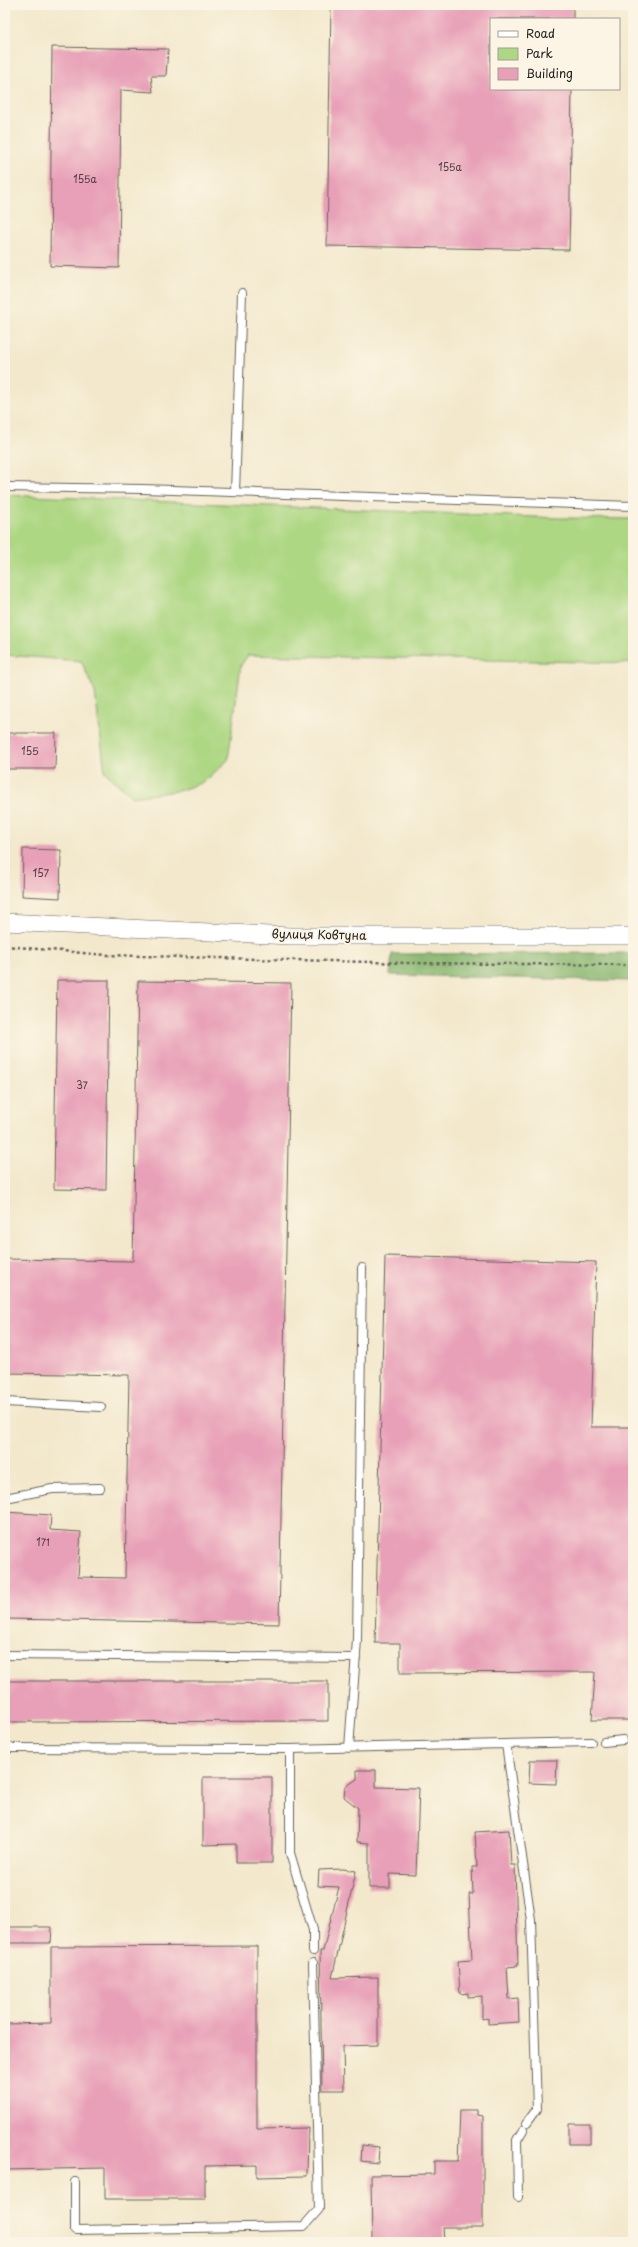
<svg xmlns="http://www.w3.org/2000/svg" width="638" height="2247" viewBox="0 0 638 2247" font-family="'Playpen Sans',sans-serif">
<style>
.green{fill:#add783;stroke:#647a50}
.forest{fill:#8ab871;stroke:#536a46}
.building{fill:#e8a0b8}
.lines{fill:none;stroke-linecap:round;stroke-linejoin:round}
.service-casing{stroke:#67635a;stroke-width:10}
.minor-casing{stroke:#67635a;stroke-width:18}
.path{stroke:#67635a;stroke-width:2.5;stroke-dasharray:3 3;stroke-linecap:butt}
.service{stroke:#fff;stroke-width:8}
.minor{stroke:#fff;stroke-width:17}
.labels{text-anchor:middle;stroke-width:4;stroke-linejoin:round;paint-order:stroke}
.number-label{font-size:10px;fill:#4f3d43}
.street-label{font-size:12px;fill:#1c1c1c;stroke:#fcf5e5}
</style>
<rect width="100%" height="100%" fill="#fcf5e5"/>
<filter id="ink" filterUnits="userSpaceOnUse"><feTurbulence type="fractalNoise" baseFrequency=".025" numOctaves="2"/><feDisplacementMap in="SourceGraphic" scale="8" xChannelSelector="R" yChannelSelector="G"/><feConvolveMatrix kernelMatrix="1 2 1 2 8 2 1 2 1" color-interpolation-filters="sRGB"/></filter>
<filter id="wash" filterUnits="userSpaceOnUse"><feTurbulence type="fractalNoise" baseFrequency=".012" numOctaves="4" result="noise"/><feDisplacementMap in="SourceGraphic" scale="16" xChannelSelector="R" yChannelSelector="G"/><feGaussianBlur stdDeviation="0.9" result="paint"/><feColorMatrix in="noise" values="0 0 0 0 0 0 0 0 0 0 0 0 0 0 0 0 0 1.4 0 .05"/><feComposite in="paint" operator="in"/></filter>
<g filter="url(#wash)">
<rect width="100%" height="100%" fill="#f3e8cc"/>
<path class="green" d="M5 495 559 518 633 519V663L248 655 241 665 228 760 204 782 178 791 132 797 105 772 95 692 81 661 5 655Z"/>
<path class="forest" d="M633 953V981L390 975 392 954Z"/>
<g id="blocks">
<path class="building" d="M331 5H573V19H491V89H572L569 250 327 246Z
M52 47 168 49 166 76H151L153 92 121 90 119 268 50 266Z
M5 733H56L55 769H5Z
M23 849 61 850 60 898 22 896Z
M57 980H109L106 1190 54 1189Z
M138 981 291 983 279 1624 5 1619V1512L51 1515 50 1530 81 1532 78 1577 125 1578 129 1375 5 1373V1259L133 1261Z
M385 1256 596 1262 591 1427H633V1720H592L595 1672 400 1673V1643H375Z
M5 1681H328V1721L5 1722Z
M530 1760H557L556 1784 529 1783Z
M357 1770H376V1787L419 1788 416 1875 390 1874V1888H369V1843L357 1842 358 1808 344 1797 345 1787 357 1779Z
M203 1777H272V1863H236V1844L203 1845Z
M509 1830 511 1865H515L518 1966 507 1967 509 1999 518 1998 519 2022 488 2024V2018L482 2019V1996L468 1997V1993L460 1994 458 1961 472 1960 469 1894H473L472 1867H477L475 1832Z
M343 1869 356 1871 332 1978 378 1977V2045L343 2046 344 2090H322L320 1951H323L339 1887 318 1886 319 1870Z
M5 1927H52L51 1943H5Z
M257 1946V2129L308 2128 307 2176 257 2177V2165L205 2166V2199H105V2168L5 2170V2024L51 2023V1947Z
M460 2110H477V2115L483 2116V2227H443L444 2242H372L371 2175 434 2174V2161H458Z
M569 2124H590V2144H569Z
M362 2145 379 2147 378 2163 361 2161Z"/>
</g>
</g>
<g filter="url(#ink)">
<use href="#blocks" fill-opacity="0" stroke="#67635a" stroke-width="1"/>
<g class="lines">
<g class="service-casing">
<path id="service" d="M5 487 143 489 633 506
M235 492 242 293
M5 1402 101 1407
M5 1498 52 1489 100 1488
M5 1655 356 1658
M604 1742 623 1740
M506 1744 531 1920 537 2109 527 2123
M5 1748 290 1749V1853L313 1930V1951
M349 1748 357 1640 362 1268
M290 1749 591 1742
M75 2182V2230L304 2226 319 2209 313 1963
M518 2197 517 2140 523 2130"/>
</g>
<g class="minor-casing">
<path id="minor" d="M5 922 290 936H633"/>
</g>
<path class="path" d="M5 946 106 955 407 963 633 965"/>
<use href="#service" class="service"/>
<use href="#minor" class="minor"/>
</g>
</g>
<g class="labels">
<g class="number-label">
<text x="450" y="171">155а</text>
<text x="85" y="183">155а</text>
<text x="30" y="755">155</text>
<text x="41" y="877">157</text>
<text x="82" y="1089">37</text>
<text x="43" y="1546">171</text>
</g>
<g class="street-label">
<text transform="translate(319 935) rotate(1)" y="4">вулиця Ковтуна</text>
</g>
</g>
<rect width="638" height="2247" fill="none" stroke="#fcf5e5" stroke-width="20"/>
<rect x="490" y="18" width="130" height="72" fill="#fcf5e5" stroke="#a29e95"/>
<rect x="498" y="31" width="20" height="6" fill="#ffffff" stroke="#a29e95"/>
<text x="526" y="38" font-size="12" fill="#1c1c1c">Road</text>
<rect x="498" y="48" width="20" height="12" fill="#add783" stroke="#a29e95"/>
<text x="526" y="58" font-size="12" fill="#1c1c1c">Park</text>
<rect x="498" y="68" width="20" height="12" fill="#e8a0b8" stroke="#a29e95"/>
<text x="526" y="78" font-size="12" fill="#1c1c1c">Building</text>
</svg>
